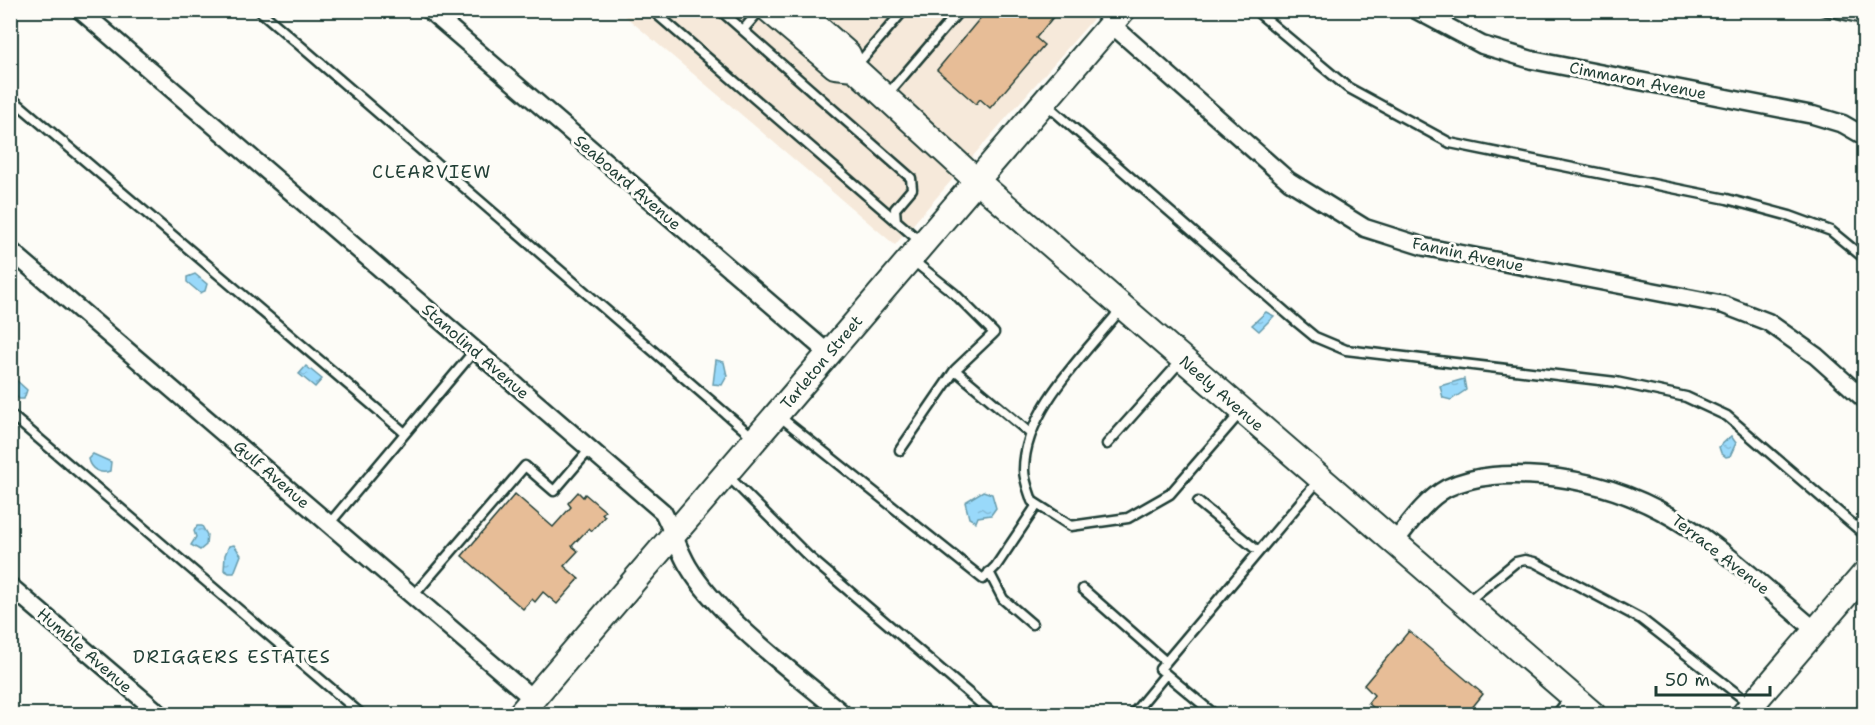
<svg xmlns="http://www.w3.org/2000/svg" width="1875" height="725" viewBox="0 0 1875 725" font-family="'Shantell Sans',sans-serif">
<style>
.built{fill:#f6e9da}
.water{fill:url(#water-ripples);stroke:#689bab;stroke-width:1.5}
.building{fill:#e7bd97;stroke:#1f3d34;stroke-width:1.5}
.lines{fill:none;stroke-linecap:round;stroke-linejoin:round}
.lane-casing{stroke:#1f3d34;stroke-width:13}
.street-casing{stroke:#1f3d34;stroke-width:21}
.secondary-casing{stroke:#1f3d34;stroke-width:28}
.lane{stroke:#fdfcf7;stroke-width:8}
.street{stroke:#fdfcf7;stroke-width:16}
.secondary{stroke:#fdfcf7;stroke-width:24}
.labels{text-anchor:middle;stroke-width:6;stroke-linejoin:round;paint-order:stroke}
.street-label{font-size:16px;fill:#1f3d34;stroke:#fdfcf7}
.neighbourhood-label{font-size:18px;letter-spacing:1.5px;fill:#1f3d34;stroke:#fdfcf7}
</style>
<defs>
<pattern id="water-ripples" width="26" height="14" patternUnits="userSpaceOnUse" patternTransform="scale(1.5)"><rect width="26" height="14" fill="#99d9fa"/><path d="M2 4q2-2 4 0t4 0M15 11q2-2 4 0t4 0" fill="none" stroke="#83bbd7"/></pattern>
</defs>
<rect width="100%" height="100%" fill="#fdfcf7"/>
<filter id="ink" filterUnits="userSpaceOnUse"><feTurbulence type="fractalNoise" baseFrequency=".0167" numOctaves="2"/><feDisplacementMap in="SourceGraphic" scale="12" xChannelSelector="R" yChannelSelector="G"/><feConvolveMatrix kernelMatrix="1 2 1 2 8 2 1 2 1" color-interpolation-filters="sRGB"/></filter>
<g filter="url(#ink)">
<path class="built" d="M619 11H1100L895 245Z"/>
<path class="water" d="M195 274 207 284 205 291 200 293 187 282V277Z
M1266 312 1274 316 1259 331 1252 325Z
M716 360 724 362 727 376 722 385 713 384Z
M306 366 322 379 315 387 299 374Z
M15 379 27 390 24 399H19L11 391V380Z
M1464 379 1466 390 1451 400 1443 398 1440 386Z
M1731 436 1736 443 1730 456 1726 457 1721 453 1719 447Z
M93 454 111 462 110 471C100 475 90 469 88 459Z
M983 491 992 494 996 508 991 515 978 517 976 522 969 518 965 502Z
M197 526H202L207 535 206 545 200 550 191 545 196 537 194 531Z
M234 545 241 555 234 573H229L224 570 225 555 229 546Z"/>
<path class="building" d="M987 10H1059L1036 38 1044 45 990 108 980 99 976 104 937 70Z
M578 492 583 497 585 494 605 511 602 514 605 516 592 531 589 528 572 546 578 551 564 566 579 579 557 604 543 592 535 602 532 599 523 609 462 556 515 494 553 527 571 507 568 503Z
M1409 631 1483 694 1467 714H1381L1368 703 1374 695 1364 685Z"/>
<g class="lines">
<g class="lane-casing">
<path id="lane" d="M259 10 755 439
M652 10 922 243
M720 10 911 178 912 189 895 209 896 221
M1096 10 1109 22
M1255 10 1347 87 1450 143 1727 199 1790 216 1831 231 1864 258
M1823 10 1864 19
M743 30 760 10
M857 65 904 10
M886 96 960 10
M10 97 405 433
M1046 104 1298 323 1315 337 1346 350 1616 382 1686 397 1727 416 1864 534
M911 259 955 294 994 333 955 370 1031 434
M1121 309C1086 353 1024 410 1024 470 1024 480 1029 491 1032 501L1071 526 1128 518 1170 494 1241 412
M10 414 361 714
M779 416 983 579 996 566 1037 505
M1107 444 1181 361
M900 450 955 370
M728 476 808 556 993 714
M1198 502 1258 551
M329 524 475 350
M989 572 1003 599 1032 624
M1083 589 1166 662
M413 596 525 466 554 491 590 449
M1467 602 1516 562 1525 560 1534 562 1641 619 1750 704
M1133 714 1166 674
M1214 714 1160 669 1319 480
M1557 714 1571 696"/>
</g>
<g class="street-casing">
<path id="street" d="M80 10 663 512C672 529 678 549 688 566 718 617 797 675 843 714
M429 10 828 353
M1416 10 1482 45 1532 60 1813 115 1843 124 1864 136
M1111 24 1289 181 1365 228 1425 247 1724 305 1768 322 1816 356 1864 399
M10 250 533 699
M1394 543C1409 524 1425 500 1447 488 1477 474 1508 474 1541 476 1664 486 1727 556 1816 631
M10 586 160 714"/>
</g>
<g class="secondary-casing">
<path id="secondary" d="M769 10 835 66 854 68
M798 10 848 54 854 68 976 180 1593 714
M520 714 1123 10
M1744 714 1864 574"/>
</g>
<use href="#lane" class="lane"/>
<use href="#street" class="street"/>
<use href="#secondary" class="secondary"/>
</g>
</g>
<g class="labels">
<g class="street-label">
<text transform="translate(1638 80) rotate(11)" y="6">Cimmaron Avenue</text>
<text transform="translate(628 182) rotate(41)" y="6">Seaboard Avenue</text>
<text transform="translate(1468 254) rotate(12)" y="6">Fannin Avenue</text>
<text transform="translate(476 351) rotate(41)" y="6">Stanolind Avenue</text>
<text transform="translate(821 362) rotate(-50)" y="6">Tarleton Street</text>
<text transform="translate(1222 393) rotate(41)" y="6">Neely Avenue</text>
<text transform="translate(272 474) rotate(41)" y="6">Gulf Avenue</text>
<text transform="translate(1721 554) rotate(38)" y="6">Terrace Avenue</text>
<text transform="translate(85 650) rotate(41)" y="6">Humble Avenue</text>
</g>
<g class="neighbourhood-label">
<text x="432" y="178">CLEARVIEW</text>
<text x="232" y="663">DRIGGERS ESTATES</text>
</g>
</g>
<rect width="1875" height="725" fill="none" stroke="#fdfcf7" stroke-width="36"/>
<rect x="18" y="18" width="1839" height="689" fill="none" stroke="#1f3d34" stroke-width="2" filter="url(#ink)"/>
<path d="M1656 686v9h114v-9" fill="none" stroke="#1f3d34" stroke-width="3"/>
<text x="1665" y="686" font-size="18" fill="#1f3d34" stroke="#fdfcf7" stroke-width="4.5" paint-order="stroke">50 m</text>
</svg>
